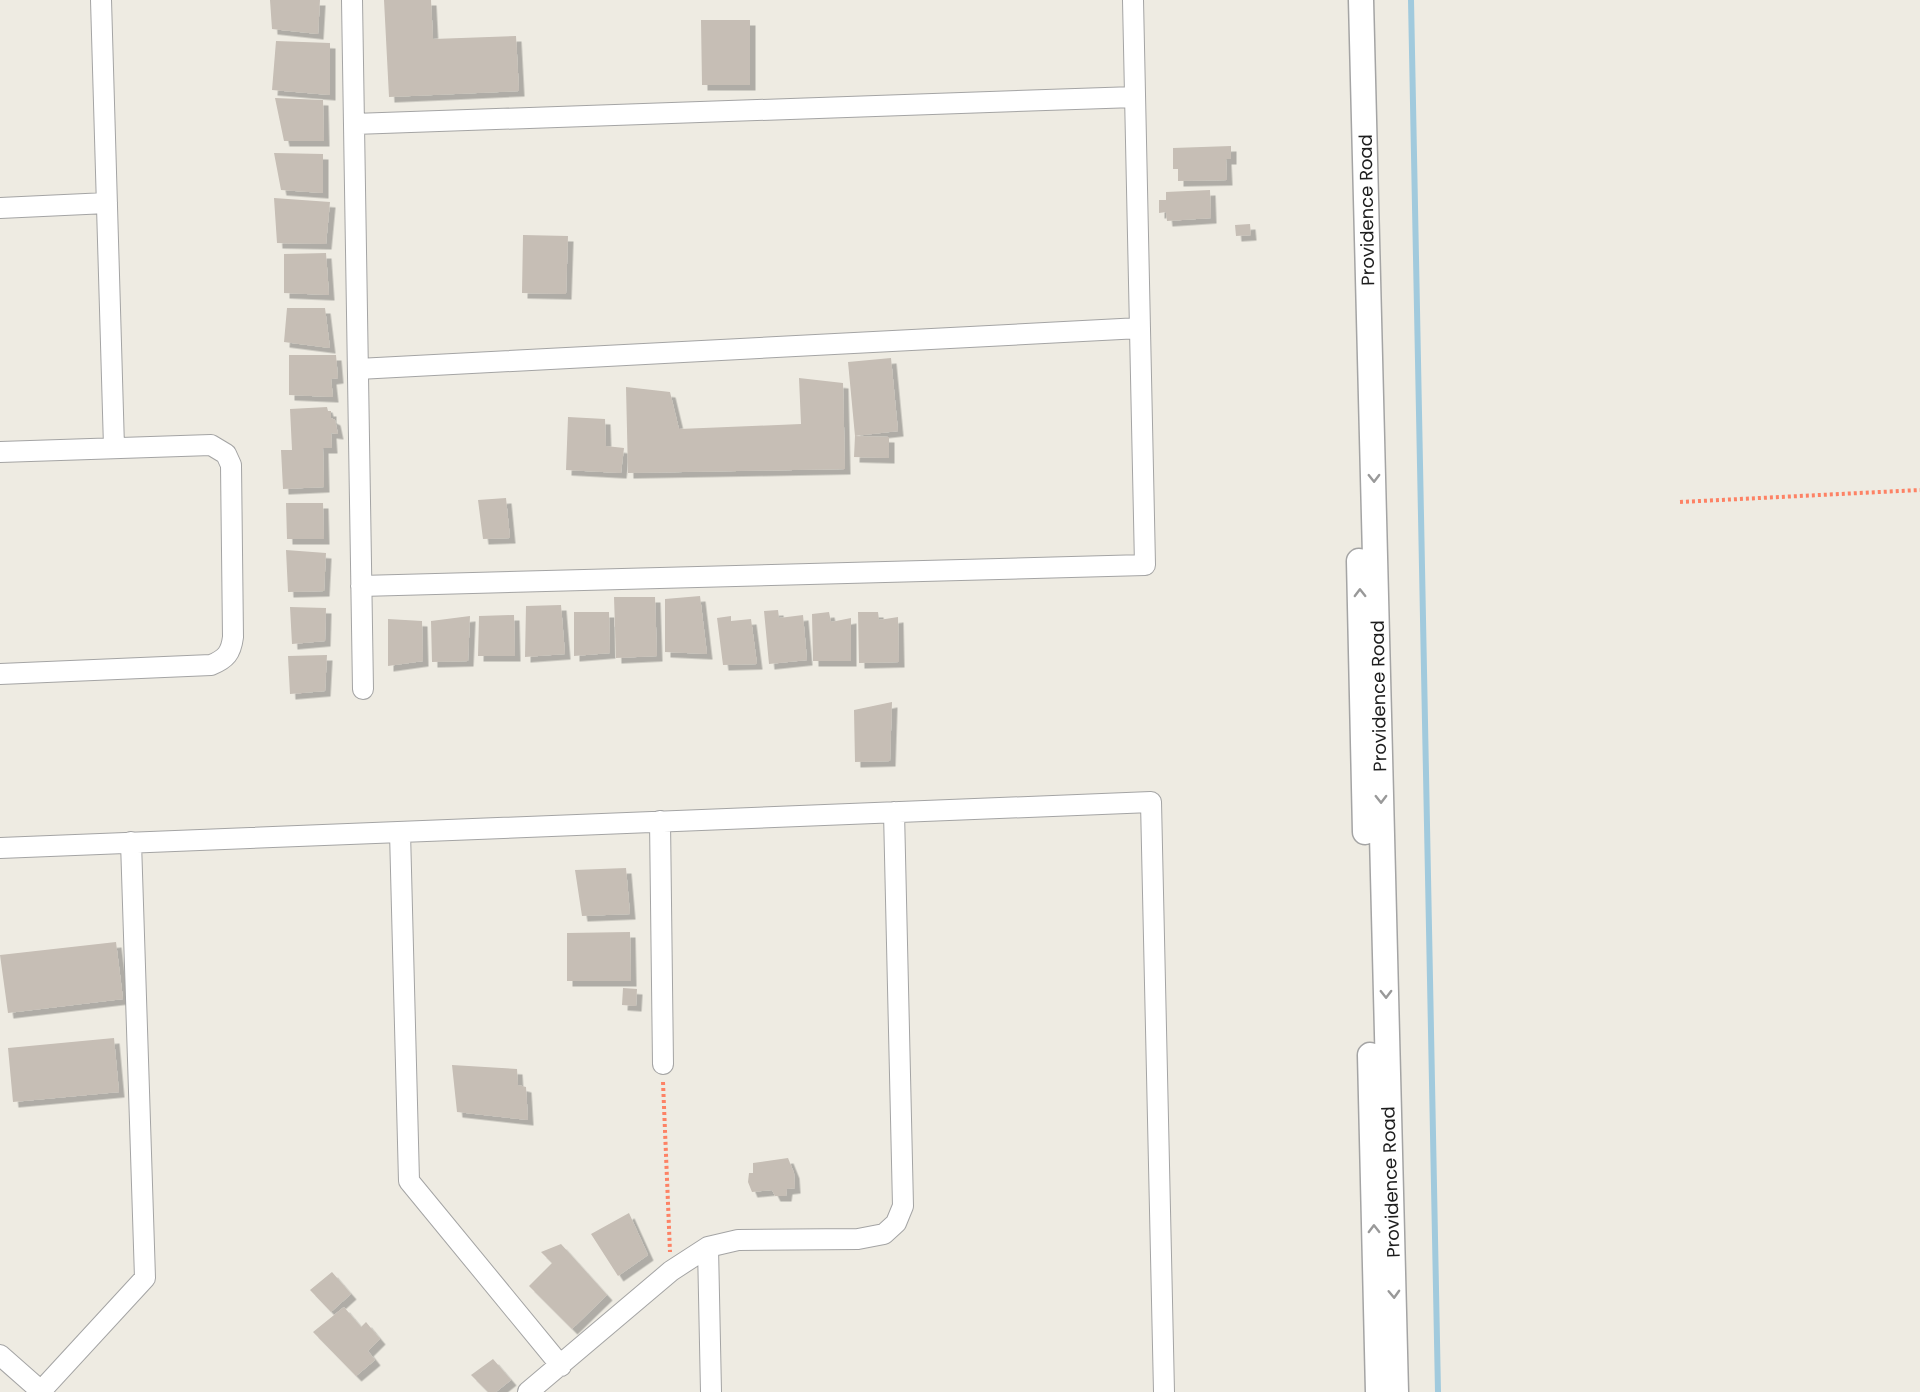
<svg xmlns="http://www.w3.org/2000/svg" width="1920" height="1392" viewBox="0 0 1920 1392" font-family="Poppins,sans-serif">
<style>
.lines{fill:none;stroke-linecap:round;stroke-linejoin:round}
.stream{stroke:#a1cadd;stroke-width:6}
.building{fill:#c6beb5;filter:url(#shadow)}
.minor-casing{stroke:#a4a4a4;stroke-width:22}
.tertiary-casing{stroke:#a4a4a4;stroke-width:27}
.path{stroke:#fd8265;stroke-width:4;stroke-dasharray:3 3;stroke-linecap:butt}
.minor{stroke:#fff;stroke-width:20}
.tertiary{stroke:#fff;stroke-width:24}
.oneway{stroke:#999}
.labels{text-anchor:middle;stroke-width:4.5;stroke-linejoin:round;paint-order:stroke}
.street-label{font-size:18px;fill:#1d1d1d;stroke:#fff}
</style>
<defs>
<filter id="shadow"><feDropShadow dx="5.5" dy="5.5" stdDeviation="0" flood-color="#0004"/></filter>
</defs>
<rect width="100%" height="100%" fill="#eeebe2"/>
<g class="lines">
<path class="stream" d="M1411 0 1438 1392"/>
</g>
<path class="building" d="M270 0H320L318 34 272 29Z
M384 0H431L433 39 516 36 519 91 389 97Z
M701 20H750V85H702Z
M276 41 330 43V95L272 90Z
M275 98 323 100 324 141H284Z
M1231 146V159H1226L1227 180 1178 181V169H1173V148Z
M274 153 323 154V193L281 190Z
M1210 190 1211 218 1167 221 1166 212 1159 213V200H1166V192Z
M274 198 330 202 326 244 277 243Z
M1250 224 1251 235 1236 236 1235 225Z
M523 235 568 236 566 294 522 293Z
M326 253 329 295 284 293V254Z
M287 308H325L330 348 284 342Z
M289 355H336L338 378 331 379 333 397 289 395Z
M891 358 898 431 855 436 848 362Z
M799 378 843 383 845 469 628 473 626 387 670 392 679 429 801 424Z
M327 407 328 411H331V418L335 420 338 434 331 433 332 448H323L324 487 283 489 281 450H292L290 409Z
M568 417 605 419 606 446 624 448 621 473 566 470Z
M855 436 889 437V458L854 457Z
M506 498 510 538 483 539 478 500Z
M286 503H323L324 539H287Z
M286 550 326 553 324 591 288 592Z
M700 596 707 654 665 652V599Z
M614 597H655L657 656 616 658Z
M561 605 565 654 525 657 526 606Z
M290 607 326 608 325 641 292 644Z
M778 610 779 618 803 615 807 660 769 664 764 611Z
M574 612H609L610 653 574 656Z
M829 612 831 622 851 618V661H813L812 614Z
M858 612H878L879 620 898 617 899 662 859 663Z
M514 615 515 656H478L479 616Z
M470 616 468 661 432 662 431 621Z
M731 616V621L751 619 757 664 723 665 717 618Z
M388 619 422 621 423 661 388 666Z
M327 655 325 691 290 694 288 656Z
M892 702 890 761 855 762 854 710Z
M626 868 630 914 582 916 575 870Z
M630 932 631 981H567V933Z
M116 942 123 999 8 1013 0 955Z
M623 988 637 989 636 1006 622 1005Z
M114 1038 119 1092 13 1102 8 1048Z
M452 1065 517 1069 518 1085 526 1087 528 1120 457 1112Z
M788 1158 794 1173 795 1188 787 1189 786 1196H775L772 1190 752 1192 748 1182 749 1173H753V1163Z
M629 1213 648 1255 618 1276 591 1234Z
M561 1244 607 1295 572 1329 529 1286 552 1263 541 1252Z
M332 1272 351 1294 331 1312 310 1290Z
M344 1307 361 1327 366 1322 380 1339 368 1351 375 1360 356 1376 313 1332Z
M493 1359 511 1380 496 1392H488L471 1375Z"/>
<g class="lines">
<g class="minor-casing">
<path id="minor" d="M101 0 114 447
M352 0 363 689
M354 124 1135 97
M0 208 107 203
M358 369 1140 328
M0 452 211 445 226 454 231 465 233 637C231 653 226 659 211 665L0 674
M361 586 1145 565 1133 0
M660 821 663 1064
M400 832 409 1181 561 1366
M0 848 1151 802 1164 1392
M708 1247 711 1392
M0 1355 42 1392
M41 1391 145 1278 131 842
M528 1392 671 1271 708 1247 738 1240 858 1239 884 1234 896 1223 903 1206 894 812"/>
</g>
<g class="tertiary-casing">
<path id="tertiary" d="M1361 0 1396 1392
M1359 561 1365 832
M1370 1055 1378 1392"/>
</g>
<path class="path" d="M1680 502 1920 490
M663 1082 670 1252"/>
<use href="#minor" class="minor"/>
<use href="#tertiary" class="tertiary"/>
</g>
<defs><path id="oneway-chevron" d="M-2-3.5L2.5 0L-2 3.5" fill="none" stroke-width="1.6" stroke-linecap="round" stroke-linejoin="round" transform="scale(1.5)"/></defs>
<g class="oneway">
<use href="#oneway-chevron" transform="translate(1374 478) rotate(89)"/>
<use href="#oneway-chevron" transform="translate(1360 593) rotate(-91)"/>
<use href="#oneway-chevron" transform="translate(1381 799) rotate(89)"/>
<use href="#oneway-chevron" transform="translate(1386 994) rotate(89)"/>
<use href="#oneway-chevron" transform="translate(1374 1229) rotate(-91)"/>
<use href="#oneway-chevron" transform="translate(1394 1294) rotate(88)"/>
</g>
<g class="labels">
<g class="street-label">
<text transform="translate(1367 210) rotate(-91)" y="6">Providence Road</text>
<text transform="translate(1379 696) rotate(-91)" y="6">Providence Road</text>
<text transform="translate(1391 1182) rotate(-92)" y="6">Providence Road</text>
</g>
</g>
</svg>
